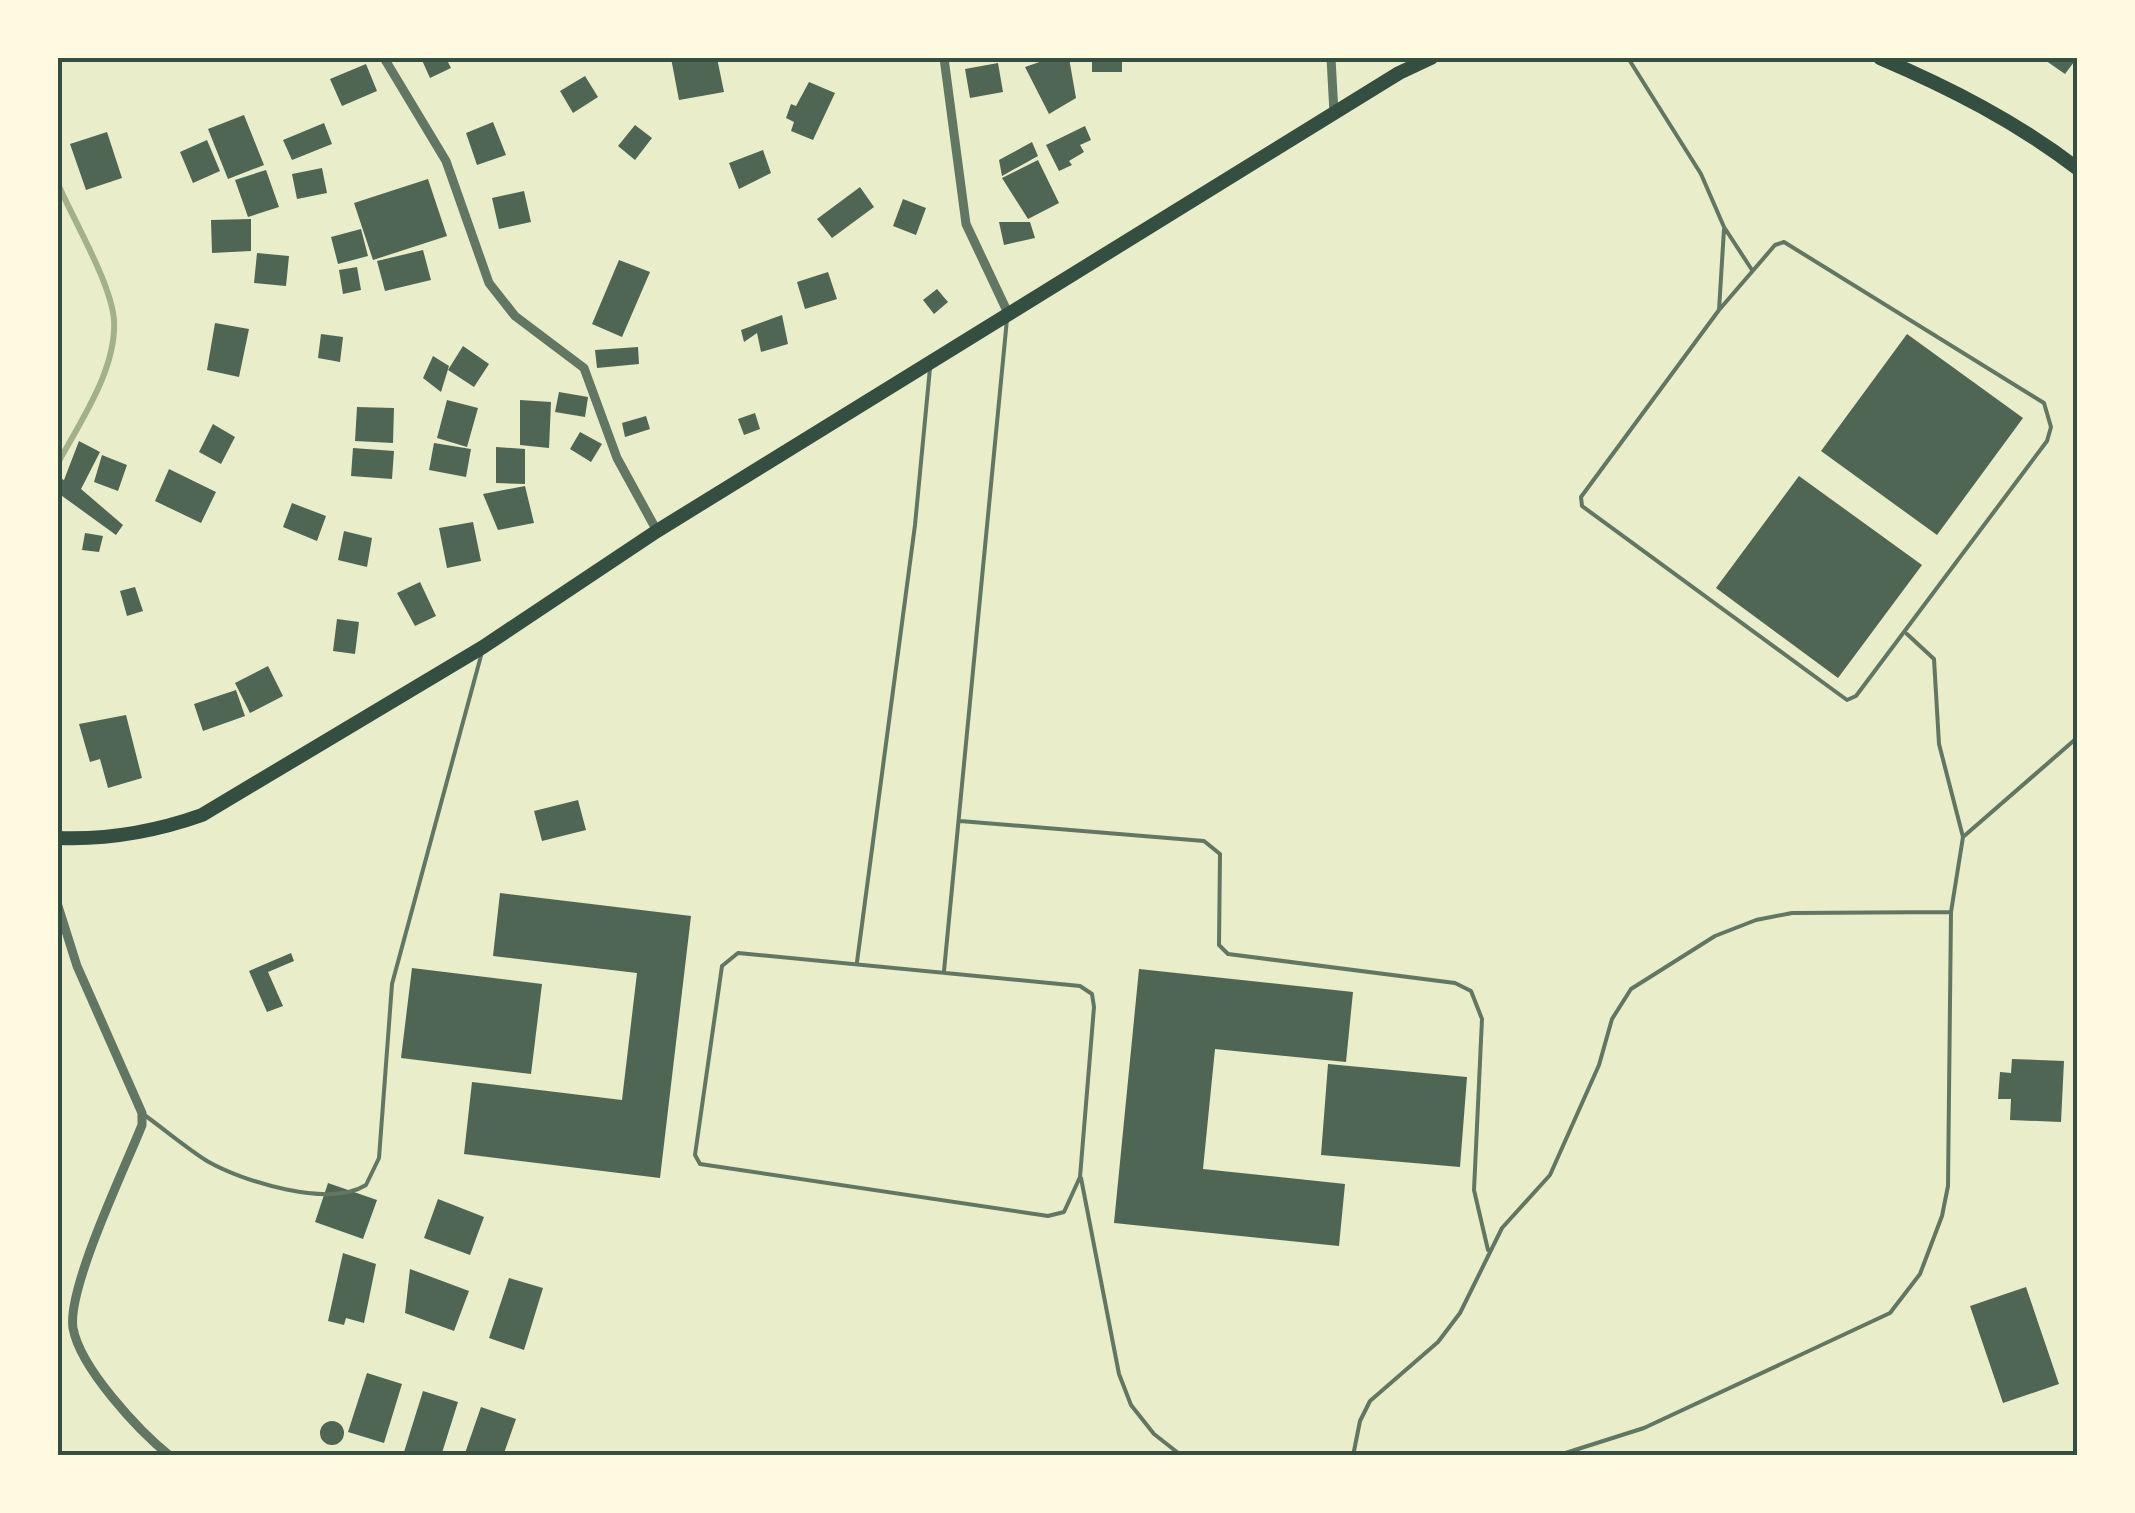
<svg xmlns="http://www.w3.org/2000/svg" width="2135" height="1513" viewBox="0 0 2135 1513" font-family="Helvetica,sans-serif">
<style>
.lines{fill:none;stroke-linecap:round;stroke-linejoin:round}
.stream{stroke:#a3b18a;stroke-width:6}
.building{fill:#4f6655}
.service{stroke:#617663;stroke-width:4}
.minor{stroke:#617663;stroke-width:9}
.primary{stroke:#344e41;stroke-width:14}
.neatline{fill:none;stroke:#344e41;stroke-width:4}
</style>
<rect width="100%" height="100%" fill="#e9edc9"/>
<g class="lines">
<path class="stream" d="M58 184C73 219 111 283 114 320 117 369 80 422 58 463"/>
</g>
<path class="building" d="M421 58H446L451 68 430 78Z
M671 58H717L724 92 679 100Z
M1051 58H1069L1076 98 1049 114 1025 67Z
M1092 58H1122V72H1092Z
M2042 58H2077L2065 74Z
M998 63 1003 92 970 98 965 69Z
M366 64 377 91 342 106 330 79Z
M585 76 598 97 573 113 560 91Z
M809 82 835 93 813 140 791 131 794 122 786 118 791 104 796 106Z
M244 115 264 165 228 179 208 129Z
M493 122 506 155 477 165 466 133Z
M324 123 332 144 292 160 283 140Z
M635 125 652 138 635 160 618 146Z
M1085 126 1091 140 1080 145 1084 152 1069 161 1072 165 1059 171 1046 145Z
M107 132 122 178 86 190 70 144Z
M207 140 220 171 193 183 180 152Z
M1032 142 1038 156 1002 176 999 160Z
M763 150 771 173 739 189 729 163Z
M1038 160 1059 203 1028 219 1002 178Z
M322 168 327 193 297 199 292 174Z
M266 170 279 207 248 217 235 180Z
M428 179 447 236 373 260 354 203Z
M860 187 874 207 832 238 817 219Z
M524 191 531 222 499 229 492 198Z
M903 199 926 208 916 235 893 226Z
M251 219V251L212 253 211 220Z
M999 222H1030L1035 238 1004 245Z
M361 229 368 256 338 264 331 237Z
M423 250 431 280 385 291 377 261Z
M257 253 289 256 286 286 254 283Z
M619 260 650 272 622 337 592 324Z
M357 267 361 290 343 294 339 270Z
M828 272 837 299 805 309 797 282Z
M937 289 948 302 934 314 923 300Z
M782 315 788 344 761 352 757 333 744 342 741 330Z
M215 323 249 329 239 377 207 370Z
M321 334 343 337 340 362 318 358Z
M1907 334 2023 418 1937 535 1821 451Z
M463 346 489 364 474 387 448 370Z
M638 347 639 364 597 368 595 350Z
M433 356 449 366 441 392 423 378Z
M559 392 588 397 585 417 555 412Z
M447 400 478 408 467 447 437 438Z
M520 400 551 402 549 448 520 445Z
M357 407 394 408 393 443 355 441Z
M755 413 760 429 744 435 738 419Z
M646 416 650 429 625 437 622 423Z
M213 424 235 437 221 464 199 452Z
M580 432 602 444 591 462 570 449Z
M79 441 100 452 81 489 123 525 116 535 58 493V477L64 480Z
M434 443 471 449 466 477 429 470Z
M496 447 525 449V484L496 483Z
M353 448 394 451 392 479 351 476Z
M102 455 127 465 118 491 94 482Z
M169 469 216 492 201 523 155 501Z
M1799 476 1922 565 1838 678 1716 588Z
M525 486 534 523 498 530 483 494Z
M292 503 326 516 317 541 283 527Z
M473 522 481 561 447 568 439 528Z
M344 531 372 538 367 567 338 560Z
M85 533 103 536 99 552 82 550Z
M420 582 436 616 415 626 397 593Z
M135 587 143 611 127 616 120 591Z
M337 619 359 622 355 654 333 651Z
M268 666 283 696 250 713 235 683Z
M236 690 245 716 203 731 194 704Z
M126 715 142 778 108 788 100 759 90 762 79 724Z
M578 800 586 830 542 841 534 811Z
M500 893 691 916 660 1178 464 1154 472 1082 622 1100 637 973 493 956Z
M291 953 294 961 268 972 283 1006 267 1012 249 971Z
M412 968 542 984 531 1074 401 1058Z
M1139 969 1353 992 1346 1062 1215 1049 1203 1169 1345 1184 1339 1246 1114 1223Z
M2012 1059 2064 1061 2061 1122 2010 1120 2011 1099H1998L2000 1072 2011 1073Z
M1328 1064 1467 1077 1460 1167 1321 1155Z
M328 1183 377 1200 363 1239 315 1222Z
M438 1199 484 1217 470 1255 424 1238Z
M343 1253 376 1264 364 1323 346 1318 344 1325 328 1321Z
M410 1269 469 1291 454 1331 405 1313Z
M509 1278 543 1288 524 1350 489 1338Z
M2026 1287 2059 1384 2003 1403 1970 1306Z
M367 1373 402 1384 384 1443 348 1432Z
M423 1391 458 1402 441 1456 404 1452Z
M481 1407 516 1419 503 1456H464Z
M320 1433a12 12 0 1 1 24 0a12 12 0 1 1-24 0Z"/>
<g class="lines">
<path class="service" d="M1628 58 1701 174 1724 227 1752 270
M1784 242 2044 403 2051 427 2047 441 1856 696 1847 700 1582 506 1581 497 1719 310 1775 245Z
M1719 310 1724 229
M960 821 1204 841 1220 854 1219 945 1228 954 1455 983 1471 991 1482 1019 1474 1190 1488 1250
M1963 837 2078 737
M738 953 1080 986 1092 994 1094 1007 1080 1177 1064 1212 1048 1216 700 1164 695 1155 722 966Z
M857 962 915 525 930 368
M944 971 1007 319
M143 1114C164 1129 185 1147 207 1161 243 1182 330 1208 366 1185L379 1158 392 984 482 652
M1081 1178 1119 1374 1131 1405 1154 1434 1182 1456
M1353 1456 1360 1421 1370 1401 1438 1342 1460 1313 1502 1228 1550 1175 1599 1065 1612 1019 1631 989 1715 936 1756 920 1792 913 1951 912
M1556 1456 1644 1428 1890 1313 1920 1274 1942 1216 1948 1186 1951 912 1963 837 1939 744 1934 659 1907 634"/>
<path class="minor" d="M384 58 446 161 489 283 515 316 584 368 617 458 657 531
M944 58 966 224 1008 313
M1331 58 1334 113
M58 906 77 966 142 1113V1125C125 1168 67 1288 73 1328 80 1368 139 1431 170 1456"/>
<path class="primary" d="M1880 58C1950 88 2017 122 2078 169
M58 838C109 840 154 832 202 815L483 647 657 531 1399 73 1431 58"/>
</g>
<rect width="2135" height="1513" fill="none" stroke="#fefae0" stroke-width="120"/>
<rect x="60" y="60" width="2015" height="1393" class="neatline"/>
</svg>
